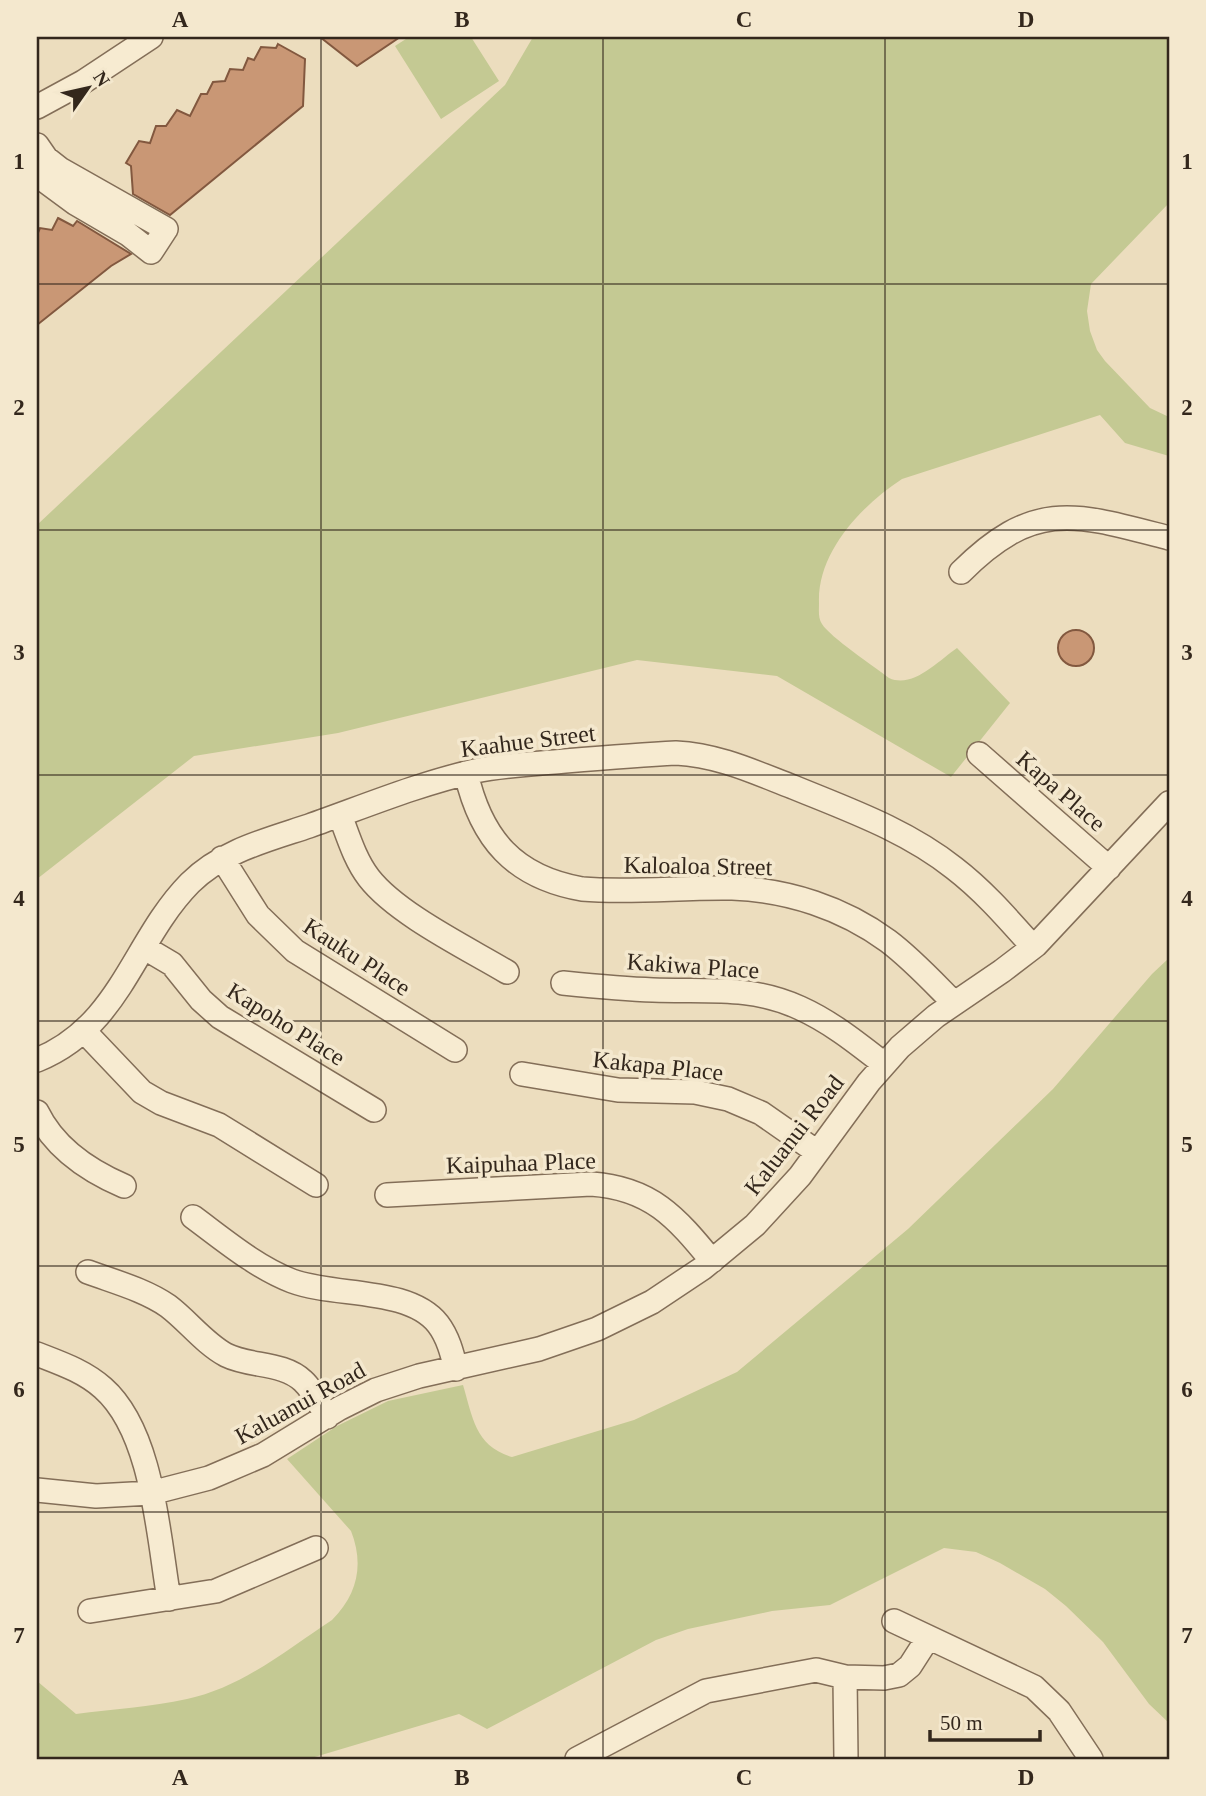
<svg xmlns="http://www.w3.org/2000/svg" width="1206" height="1796" viewBox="0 0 1206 1796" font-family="Georgia,serif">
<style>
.green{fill:#c4c993}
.building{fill:#c99775;stroke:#82583f;stroke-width:2}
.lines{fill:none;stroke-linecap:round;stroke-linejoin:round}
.minor-casing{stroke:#836e58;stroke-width:26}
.minor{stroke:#f7ebd1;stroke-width:23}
.grid{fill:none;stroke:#33271c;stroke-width:2;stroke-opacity:0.55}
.labels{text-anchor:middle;stroke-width:7;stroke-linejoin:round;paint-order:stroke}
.street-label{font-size:24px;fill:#33271c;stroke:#f4e8ce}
.neatline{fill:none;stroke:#33271c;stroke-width:2.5}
.grid-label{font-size:23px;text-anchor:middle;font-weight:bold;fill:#33271c}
</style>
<rect width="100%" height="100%" fill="#ecddbe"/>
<path class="green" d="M409 37H471L499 81 441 119 395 46Z
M533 37H1169V203L1091 284 1087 311 1090 331 1097 350 1105 361 1150 408 1169 417V456L1125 443 1100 415 902 479C862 505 817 552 819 603 819 611 818 618 822 624 830 637 875 667 889 678 913 689 938 661 957 648L1010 703 951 777 777 676 637 660 338 733 194 756 37 879V525L505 85Z
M1169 958V1723L1149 1704 1103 1642 1066 1606 1045 1589 1000 1563 976 1552 944 1548 830 1605 772 1611 688 1629 656 1640 487 1729 459 1714 308 1759H37V1681L76 1714C112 1709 151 1707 187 1699 241 1688 288 1649 332 1620 358 1594 364 1564 351 1531L287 1459 337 1426 388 1401 463 1385C473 1418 475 1446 512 1457L634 1420 737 1372 908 1229 1053 1089 1152 974Z"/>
<path class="building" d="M320 37H400L357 66Z
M278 44 305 59 303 106 170 215 133 194 131 166 126 163 139 141 150 143 156 126H166L177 110 190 116 201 94H207L213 82 225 81 230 69 243 70 248 58 254 60 261 47 276 48Z
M58 218 73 226 77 221 131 254 111 266 37 325V235L40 228 52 230Z
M1058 648a18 18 0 1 1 36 0a18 18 0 1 1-36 0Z"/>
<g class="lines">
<g class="minor-casing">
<path id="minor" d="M37 107 83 82 151 37
M37 145 46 158 60 169 166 229 151 252 128 234 75 203 37 175
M961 572C1035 498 1077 514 1169 538
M979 754 1109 868
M466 773C481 839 514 877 582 889 632 893 682 887 732 888 788 890 843 908 888 941 912 959 933 982 954 1003
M340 815C348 836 355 860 369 878 397 914 467 948 507 972
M222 858 258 915 295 951 455 1050
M145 948 172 964 201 1000 220 1017 374 1110
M563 983C593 986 623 989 653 990 706 992 750 985 800 1008 831 1022 857 1043 884 1064
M84 1031 142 1092 161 1103 219 1125 316 1185
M37 1060C121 1026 133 941 190 883 222 851 267 840 309 826 363 807 418 784 475 771 504 765 535 764 565 761 602 758 639 755 676 753 718 755 754 772 793 787 849 810 906 830 954 868 984 891 1008 919 1033 947
M522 1074 618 1090 695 1092 728 1099 761 1113 817 1152
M37 1112C54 1147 89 1171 124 1186
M387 1195 591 1184C651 1188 676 1217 712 1261
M193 1217C224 1240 256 1267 292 1281 335 1297 409 1287 438 1324 448 1337 452 1353 456 1369
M88 1272C115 1282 145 1290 168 1306 188 1321 204 1343 226 1355 250 1367 283 1362 303 1381 313 1390 320 1405 327 1417
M37 1354C60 1363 84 1371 103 1388 153 1432 158 1535 169 1599
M37 1490 96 1496 151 1493 209 1478 263 1455 340 1408 376 1390 419 1376 539 1349 597 1329 652 1302 703 1268 755 1225 800 1176 869 1082 900 1047 936 1016 1002 971 1036 945 1169 803
M90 1611 216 1591 316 1548
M894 1621 1034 1687 1059 1711 1091 1759
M845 1677 846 1759
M577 1759 706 1691 816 1670 845 1677 884 1678 899 1675 910 1666 928 1638"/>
</g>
<use href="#minor" class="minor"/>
</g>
<path class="grid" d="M321 37V1759M603 37V1759M885 37V1759M37 284H1169M37 530H1169M37 775H1169M37 1021H1169M37 1266H1169M37 1512H1169"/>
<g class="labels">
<g class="street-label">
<text transform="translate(528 741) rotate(-7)" y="8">Kaahue Street</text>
<text transform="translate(1061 791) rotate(41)" y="8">Kapa Place</text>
<text transform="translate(698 866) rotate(1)" y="8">Kaloaloa Street</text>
<text transform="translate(357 957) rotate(33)" y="8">Kauku Place</text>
<text transform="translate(693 966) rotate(4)" y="8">Kakiwa Place</text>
<text transform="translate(286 1024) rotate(32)" y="8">Kapoho Place</text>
<text transform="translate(658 1066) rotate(6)" y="8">Kakapa Place</text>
<text transform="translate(794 1135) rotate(-52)" y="8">Kaluanui Road</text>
<text transform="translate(521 1163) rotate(-2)" y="8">Kaipuhaa Place</text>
<text transform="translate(300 1403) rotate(-29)" y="8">Kaluanui Road</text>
</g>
</g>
<rect width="1206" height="1796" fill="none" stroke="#f4e8ce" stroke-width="77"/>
<g transform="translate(88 88) rotate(56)" stroke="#f4e8ce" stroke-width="5" paint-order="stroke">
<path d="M0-5L12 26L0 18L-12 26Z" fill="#33271c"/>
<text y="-10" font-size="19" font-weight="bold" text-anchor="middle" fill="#33271c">N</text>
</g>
<path d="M930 1730v10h110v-10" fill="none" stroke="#33271c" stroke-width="3.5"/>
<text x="940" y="1730" font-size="21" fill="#33271c" stroke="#f4e8ce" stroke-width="5" paint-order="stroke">50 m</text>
<rect x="38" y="38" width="1130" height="1720" class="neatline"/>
<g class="grid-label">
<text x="180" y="27">A</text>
<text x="462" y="27">B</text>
<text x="744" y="27">C</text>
<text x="1026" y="27">D</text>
<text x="19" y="169">1</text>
<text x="1187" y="169">1</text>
<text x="19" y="415">2</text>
<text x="1187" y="415">2</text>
<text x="19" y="660">3</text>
<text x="1187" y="660">3</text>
<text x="19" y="906">4</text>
<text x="1187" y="906">4</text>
<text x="19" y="1152">5</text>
<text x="1187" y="1152">5</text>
<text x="19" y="1397">6</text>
<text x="1187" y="1397">6</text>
<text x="19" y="1643">7</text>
<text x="1187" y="1643">7</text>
<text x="180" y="1785">A</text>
<text x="462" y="1785">B</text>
<text x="744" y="1785">C</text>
<text x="1026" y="1785">D</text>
</g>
</svg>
